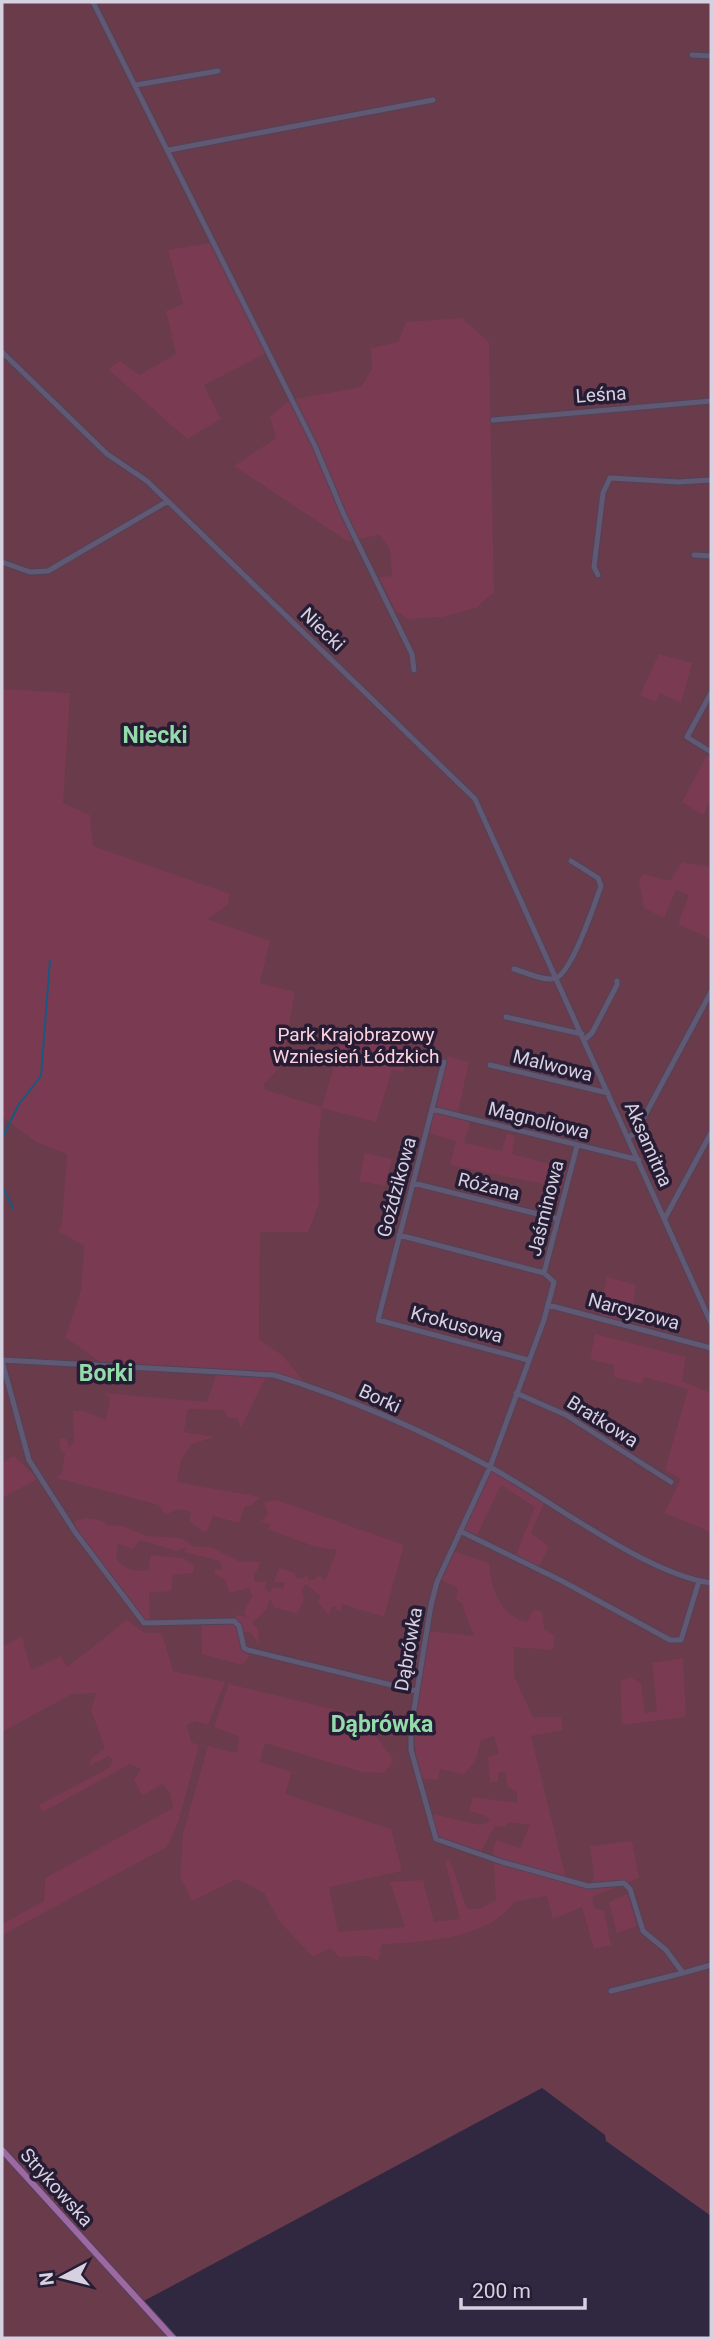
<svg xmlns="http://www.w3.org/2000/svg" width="713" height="2340" viewBox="0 0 713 2340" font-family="Roboto,sans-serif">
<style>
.green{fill:#693b4b}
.forest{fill:#7a3b52}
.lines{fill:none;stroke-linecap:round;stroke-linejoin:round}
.stream{stroke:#195881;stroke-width:2}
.minor-casing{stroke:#4d455a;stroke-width:7}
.major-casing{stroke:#4d455a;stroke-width:8}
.minor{stroke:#615874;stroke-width:5}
.major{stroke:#9e68a2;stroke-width:6}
.labels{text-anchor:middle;stroke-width:7;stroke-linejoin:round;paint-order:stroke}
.street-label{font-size:19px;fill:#d6d1e1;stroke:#261d35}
.park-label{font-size:19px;fill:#fbd2de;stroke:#261d35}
.quarter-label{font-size:23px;font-weight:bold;fill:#93dbaa;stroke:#261d35}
</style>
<rect width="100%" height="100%" fill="#302740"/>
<path class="green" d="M2 2H711V2216L606 2141 605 2135 542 2088 142 2302 174 2338H2Z"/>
<path class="forest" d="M211 243 266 353 204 385 221 419 187 439 108 369 120 361 139 375 176 354 166 311 183 304 168 250Z
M462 318 489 342 494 592 476 608 442 617 408 619 395 610 379 577 392 576 390 549 379 535 347 541 234 466 276 438 270 417 290 400 361 387 372 369 371 348 398 342 406 322Z
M659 654 692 663 681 703 660 693 655 702 640 695Z
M2 689 70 693 63 803 90 815 93 846 230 894 228 905 207 919 270 941 260 983 295 992 282 1065 264 1084 265 1090 322 1107 344 1031 410 1048 403 1072 392 1070 376 1122 322 1108 318 1140 319 1204 308 1232H260L259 1339 282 1355 306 1384 275 1374 101 1362C87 1355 79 1345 65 1338L81 1290 84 1246 58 1231 62 1225 67 1154 38 1143 2 1117Z
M707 755 711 757V800L703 815 682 802Z
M682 862 711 867V939L678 924 689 895 676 890 664 918 644 908 639 881 643 874 670 881Z
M447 1056 469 1062 457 1117 470 1122 464 1143 502 1151 507 1133 515 1136 512 1154 567 1169 562 1188 450 1165 456 1141 428 1133Z
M365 1153 392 1159 385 1186 359 1181Z
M607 1277 636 1285 632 1311 625 1324 599 1316Z
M595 1334 686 1357 682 1381 711 1393V1532L664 1513 681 1479 665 1470 688 1389 644 1377 642 1384 614 1377V1365L590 1359Z
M217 1372 266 1377 241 1428 237 1418 228 1417 224 1410 188 1409 184 1432 214 1437 192 1444 181 1460 177 1482 260 1497 252 1505 245 1506 239 1523 213 1516 206 1533 189 1522 191 1512 179 1509 165 1515 159 1505 56 1478 62 1473 65 1453 61 1452 59 1438 67 1439 69 1448 74 1441 73 1411H84L106 1420 110 1398 103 1393 207 1402Z
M14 1456 38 1479 2 1498V1463Z
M486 1467 545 1501 531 1533 549 1546 537 1572 514 1560 535 1507 501 1485 475 1540 458 1533Z
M277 1500 404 1545 384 1617 342 1604 340 1611 336 1610 337 1606 331 1608 329 1615 318 1602 321 1597 306 1584 302 1590 304 1600 297 1614 273 1607 271 1600 269 1601 267 1609 252 1623 258 1628 259 1644 250 1632 239 1633 242 1648 250 1656 242 1665 202 1654 201 1624H235L236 1615 247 1617 244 1611 252 1596 249 1588 229 1593 225 1579 215 1574V1569L222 1570 220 1561 184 1552 186 1548 176 1551 140 1540 133 1549 118 1544 116 1558C124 1570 134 1572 148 1570L151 1555 183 1558 194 1565 193 1573 173 1575 171 1591 149 1593 150 1621 146 1622 75 1527V1521L86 1518 104 1521 107 1525 123 1526 147 1536 181 1538 195 1547H211L238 1561 261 1562 254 1576V1582H266L265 1589 270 1593 273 1587 283 1589 285 1582H274L279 1568 295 1573 296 1578 303 1579 307 1575 308 1580H314L318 1575 325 1580 337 1550 313 1546 267 1529 271 1525 261 1521 268 1514 264 1502Z
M453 1551 489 1563C491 1587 500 1617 527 1622L533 1610 542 1611 544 1629 555 1636 553 1650 514 1647V1676L533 1717H561L563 1730 531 1736 567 1882 590 1888 594 1875 590 1846 632 1841 639 1878 592 1897 594 1908 604 1911 611 1945 594 1949 582 1907 553 1919 547 1896 514 1902C489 1939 424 1942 382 1944L378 1961 368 1956 339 1957 330 1948 313 1957 279 1921 264 1893 237 1879 192 1901 180 1876 183 1834 208 1746 237 1753 239 1737 214 1727 229 1684 361 1716 394 1760 384 1773 362 1772 265 1743 260 1762 292 1772 285 1794 391 1829 402 1871 329 1887 338 1932 405 1927 390 1882 423 1880 434 1922 460 1919 445 1861 450 1860 467 1909H479L496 1900 493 1850 496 1840 520 1848 530 1825 509 1822 504 1827 495 1826 480 1853 438 1839 429 1813 480 1825 490 1822 487 1816 469 1811 473 1797 517 1803V1792L508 1786 505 1772 498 1773V1782H490L488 1757 499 1753 494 1736 481 1740 476 1761 464 1774 440 1769 438 1780 420 1778C407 1728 420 1680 428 1631L474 1636 461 1602 456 1600 458 1588 441 1580Z
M127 1620 144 1633H162L173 1671 225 1682 208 1725 196 1721 187 1725 191 1742 199 1745 179 1820 167 1847 2 1935V1924L44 1901 45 1878 173 1808 170 1793 162 1784 142 1796 134 1779 141 1769 130 1764 43 1812 39 1805 109 1768 113 1760 108 1756 90 1766 91 1758 105 1749 91 1710 96 1693 72 1694 2 1732V1647L22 1636 31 1670 61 1656 67 1667Z
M683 1658 686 1717 622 1725 620 1681 631 1677 641 1684 645 1713 657 1711 652 1663Z
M628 1894 637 1926 617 1933 609 1902Z"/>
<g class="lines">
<path class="stream" d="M2 1138 19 1104 41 1076 50 960
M2 1173V1186L13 1208"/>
<g class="minor-casing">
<path id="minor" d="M93 2 315 446 344 515 412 654 414 670
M692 55 711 56
M136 85 218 71
M169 150 433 100
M2 352 107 454 147 481 475 799 711 1323
M493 420 711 401
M694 555 711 556
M2 562 30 572 48 571 168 501
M598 575 594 567 603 493 610 478 679 482 711 480
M711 693 687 737 711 752
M514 969C525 972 545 982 556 978 572 972 595 903 601 886L598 878 571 861
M506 1017 582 1034
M584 1040 592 1033 617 985V981
M444 1062 378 1320 528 1360
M490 1065 608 1093
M432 1109 639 1160
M628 1138 636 1132 711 992
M413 1183 558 1219
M665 1218 711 1133
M399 1235 544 1273 554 1282 544 1320 490 1467 437 1582 431 1605 411 1728V1750L436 1839 502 1862 588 1886 624 1883 630 1889 643 1931 666 1950 683 1973 711 1965
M544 1273 577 1146
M548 1305 711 1348
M2 1360 274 1375C348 1398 422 1430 490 1467 551 1500 645 1574 711 1583
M2 1361 29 1460 75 1532 144 1623 234 1621 239 1626 244 1648 248 1650 416 1691
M516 1393 566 1415 671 1482
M460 1531 562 1581 670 1640H681L699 1581
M611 1991 683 1973"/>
</g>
<g class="major-casing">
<path id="major" d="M2 2150 173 2338"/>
</g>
<use href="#minor" class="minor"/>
<use href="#major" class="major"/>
</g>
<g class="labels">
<g class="street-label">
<text transform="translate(601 394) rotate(-4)" y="7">Leśna</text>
<text transform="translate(323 629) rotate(44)" y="7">Niecki</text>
<text transform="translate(553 1065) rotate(14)" y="7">Malwowa</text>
<text transform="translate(539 1120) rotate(14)" y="7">Magnoliowa</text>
<text transform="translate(649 1144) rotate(66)" y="7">Aksamitna</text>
<text transform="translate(489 1186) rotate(14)" y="7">Różana</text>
<text transform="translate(396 1187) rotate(-75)" y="7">Goździkowa</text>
<text transform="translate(545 1208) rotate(-76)" y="7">Jaśminowa</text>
<text transform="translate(634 1311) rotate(15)" y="7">Narcyzowa</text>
<text transform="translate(457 1324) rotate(15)" y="7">Krokusowa</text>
<text transform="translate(380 1398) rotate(25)" y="7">Borki</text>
<text transform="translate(603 1421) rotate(32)" y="7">Bratkowa</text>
<text transform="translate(408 1649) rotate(-80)" y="7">Dąbrówka</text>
<text transform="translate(57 2187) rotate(48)" y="7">Strykowska</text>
</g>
<g class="park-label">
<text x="356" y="1041">Park Krajobrazowy<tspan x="356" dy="22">Wzniesień Łódzkich</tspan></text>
</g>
<g class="quarter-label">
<text x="155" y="743">Niecki</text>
<text x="106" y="1381">Borki</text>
<text x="382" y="1732">Dąbrówka</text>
</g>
</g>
<rect width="713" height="2340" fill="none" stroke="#d6d1e1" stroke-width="7"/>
<g transform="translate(63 2277) rotate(263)" stroke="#261d35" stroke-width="5" paint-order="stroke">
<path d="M0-5L12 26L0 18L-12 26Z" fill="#d6d1e1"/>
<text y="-10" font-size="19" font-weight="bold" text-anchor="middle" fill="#d6d1e1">N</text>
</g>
<path d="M461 2298v10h124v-10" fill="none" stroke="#d6d1e1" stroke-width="3.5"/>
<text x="472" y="2298" font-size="21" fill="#d6d1e1" stroke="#261d35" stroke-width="5" paint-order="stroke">200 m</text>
</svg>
